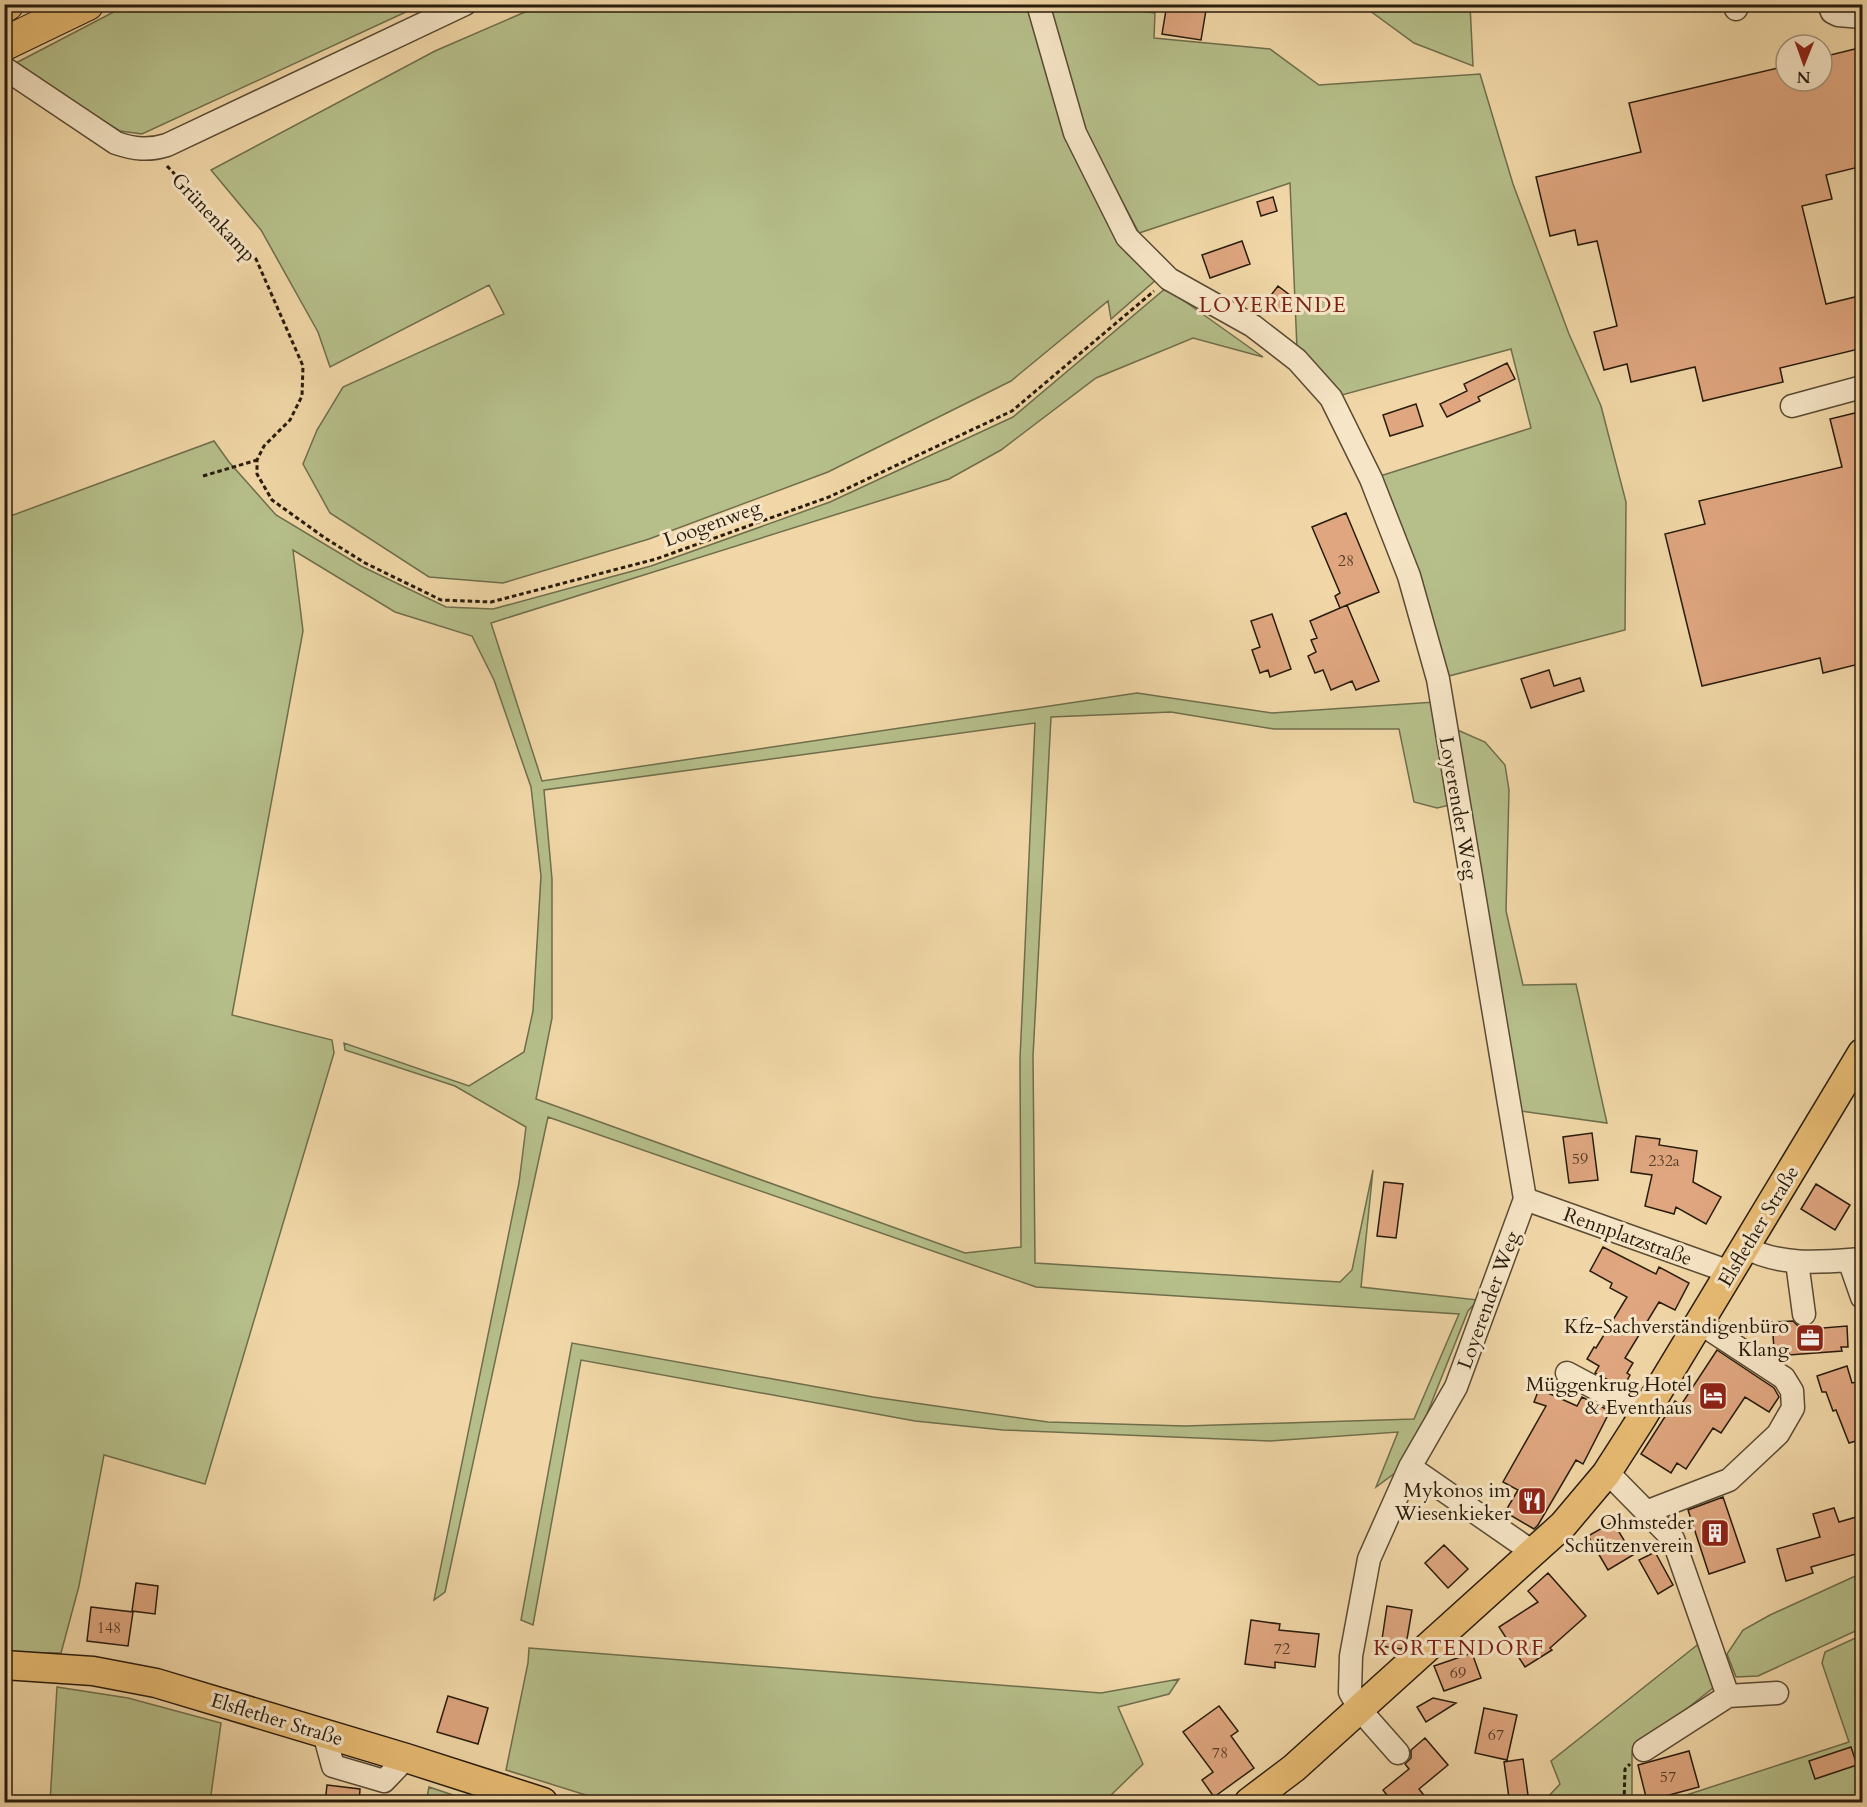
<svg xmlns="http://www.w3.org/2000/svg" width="1867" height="1807" viewBox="0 0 1867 1807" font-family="Cardo,serif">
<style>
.green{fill:#b6bf8a;stroke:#6f6e4c;stroke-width:1.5;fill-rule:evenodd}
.building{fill:#dfa67f;stroke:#281c0d;stroke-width:1.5}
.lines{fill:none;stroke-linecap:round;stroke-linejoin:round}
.minor-casing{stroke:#5a4b34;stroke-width:25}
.major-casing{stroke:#281c0d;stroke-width:31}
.highway-casing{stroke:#281c0d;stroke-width:35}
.path{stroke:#281c0d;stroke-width:3;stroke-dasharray:4.5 3;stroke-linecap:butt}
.minor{stroke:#f6e5c6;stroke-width:22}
.major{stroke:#e8bc74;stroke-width:28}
.highway{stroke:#e8bc74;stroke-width:33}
.labels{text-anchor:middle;stroke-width:6;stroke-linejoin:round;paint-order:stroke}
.number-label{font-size:16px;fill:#563e2a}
.street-label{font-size:20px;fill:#281c0d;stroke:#f6e5c6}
.poi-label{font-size:20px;fill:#281c0d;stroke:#f6e5c6;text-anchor:end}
.neighbourhood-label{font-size:21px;letter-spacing:1.5px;fill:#7a1f14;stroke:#f6e5c6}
</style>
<rect width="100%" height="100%" fill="#f1d7a7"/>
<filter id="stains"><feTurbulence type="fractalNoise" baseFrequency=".00333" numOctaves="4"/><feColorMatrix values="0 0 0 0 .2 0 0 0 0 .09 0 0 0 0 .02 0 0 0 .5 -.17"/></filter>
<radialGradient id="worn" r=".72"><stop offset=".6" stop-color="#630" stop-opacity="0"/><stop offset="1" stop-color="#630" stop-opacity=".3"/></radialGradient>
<path class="green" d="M127 5H421L142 134 120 131 34 80 14 64Z
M541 5H1029L1067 135 1158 278 1111 319 1108 301 1011 381 828 472 649 539 503 583 429 577 330 513 303 464 317 430 343 387 504 314 489 285 330 367 318 332 261 230 211 170 435 51Z
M1046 5H1088L1155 13 1154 38 1270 49 1319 85 1480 74 1513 184 1569 334 1601 406 1626 502 1625 630 1445 677 1377 477 1531 428 1511 349 1342 395 1297 349 1290 183 1139 233 1086 132Z
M1362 5H1470L1473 66 1414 43Z
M1166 288 1263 357 1193 338 1096 378 1001 450 949 479 491 623 542 781 1137 693 1272 713 1435 702 1450 805 1437 808 1414 802 1399 729H1274L1171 712 1051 717 1033 1056 1035 1263 1340 1282 1352 1270 1373 1170 1361 1287 1478 1300 1468 1311 1407 1464 1376 1487 1398 1432 1270 1441 1003 1430 915 1421 581 1360 533 1625 521 1620 572 1343 873 1397 1048 1422 1185 1426 1414 1419 1459 1314 1036 1287 548 1117 445 1592 434 1600 519 1183 526 1127 455 1086 345 1050 344 1043 469 1086 524 1052 533 1011 541 876 531 787 494 680 472 636 395 612 293 550 303 631 232 1015 332 1040 334 1053 205 1484 104 1455 79 1586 61 1653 5 1652V518L214 441 229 462 276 515 361 566 446 607 493 609 651 566 830 502 1013 417ZM1035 723 1020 1059 1021 1247 965 1253 536 1099 552 1018V879L544 790Z
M1453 728 1485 742 1505 765 1509 790 1506 911 1523 985 1576 984 1607 1123 1521 1111Z
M1862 1573V1628L1758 1676 1736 1677 1727 1654 1743 1630 1770 1615Z
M1862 1635V1802H1665L1849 1742 1822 1663 1825 1652Z
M1701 1642 1713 1688 1632 1752V1802H1543L1560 1784 1551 1761Z
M529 1648 1101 1693 1179 1679 1169 1694 1118 1707 1143 1764 1109 1797 1110 1802H608L506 1770 528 1663Z
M57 1687 128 1698 221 1723 210 1802H50Z
M429 1787 474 1802H426Z"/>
<path class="building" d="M1167 4H1207L1201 40 1162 34Z
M1863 47V166L1826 175 1832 199 1802 206 1826 304 1863 295V348L1780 368 1783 382 1703 401 1695 367 1631 382 1627 364 1604 370 1594 332 1617 326 1597 241 1578 245 1575 230 1550 236 1536 177 1641 152 1629 103 1786 66V81H1822V57Z
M1273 197 1277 211 1261 216 1257 202Z
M1242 241 1250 264 1210 278 1202 255Z
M1278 286 1291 296 1278 313 1265 303Z
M1507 363 1515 379 1478 397 1480 401 1447 417 1440 404 1467 391 1464 384Z
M1416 404 1423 426 1390 436 1383 415Z
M1863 411V663L1823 673 1820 658 1702 686 1665 534 1705 524 1699 501 1842 467 1830 419Z
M1346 513 1379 592 1340 608 1335 596 1340 593 1312 527Z
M1347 605 1379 681 1356 690 1352 681 1331 690 1323 670 1315 673 1308 656 1316 652 1311 640 1317 638 1310 621Z
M1272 614 1291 669 1270 677 1268 670 1260 673 1252 650 1260 647 1251 621Z
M1549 670 1554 686 1580 678 1584 691 1531 708 1521 679Z
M1592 1133 1598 1180 1569 1183 1563 1137Z
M1636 1136 1660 1139 1659 1145 1697 1151 1693 1182 1721 1197 1706 1224 1676 1207 1674 1214 1645 1206 1652 1175 1631 1172Z
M1384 1182 1403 1184 1396 1238 1377 1236Z
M1816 1184 1850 1205 1835 1230 1801 1209Z
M1603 1247 1656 1274 1659 1267 1689 1283 1675 1310 1659 1302 1625 1358 1633 1363 1627 1373 1630 1375 1623 1388 1595 1373 1599 1366 1587 1359 1594 1347 1596 1348 1627 1297 1610 1288 1612 1283 1590 1271Z
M1793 1321 1799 1327 1811 1325V1329L1847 1326 1848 1347H1841L1842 1351 1789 1355V1347L1774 1348 1772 1322Z
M1717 1350 1774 1388 1779 1397 1769 1412 1745 1397 1721 1433 1713 1428 1686 1469 1677 1463 1671 1473 1641 1454 1675 1401 1681 1405Z
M1847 1366 1852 1383 1857 1382 1863 1399V1439L1849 1443 1836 1410 1833 1411 1826 1392H1822L1817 1376Z
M1539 1389 1577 1406 1582 1397 1610 1411 1583 1464 1576 1460 1538 1525 1534 1529 1505 1512 1518 1490 1503 1482 1546 1406 1534 1402Z
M1723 1497 1745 1562 1709 1574 1688 1510Z
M1834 1508 1839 1522 1863 1515V1552L1811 1567 1813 1573 1786 1581 1777 1549 1820 1537 1813 1514Z
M1613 1522 1633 1555 1608 1570 1588 1536Z
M1444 1545 1468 1569 1448 1588 1425 1563Z
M1655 1552 1673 1585 1658 1594 1639 1560Z
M1548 1573 1586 1616 1550 1648 1552 1650 1525 1667 1499 1627 1538 1602 1528 1591Z
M136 1583 158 1586 155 1614 132 1611Z
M1387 1606 1412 1610 1406 1645 1401 1649 1381 1646Z
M91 1607 133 1612 128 1646 87 1641Z
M1251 1620 1280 1624 1279 1630 1319 1634 1315 1667 1275 1662V1668L1245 1664Z
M1472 1653 1481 1678 1444 1691 1434 1666Z
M448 1696 488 1708 478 1744 437 1732Z
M1433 1698 1456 1703 1426 1722 1417 1707Z
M1219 1706 1238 1731 1231 1736 1254 1768 1214 1797 1202 1780 1213 1772 1183 1732Z
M1484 1708 1517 1715 1507 1760 1475 1753Z
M1425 1738 1448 1765 1419 1789 1430 1803H1393L1383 1790 1409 1769 1405 1764 1411 1758V1750Z
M1851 1747 1857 1765 1815 1779 1809 1761Z
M1689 1751 1699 1787 1647 1801 1638 1765Z
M1523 1759 1528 1795 1509 1798 1504 1762Z
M327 1785 360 1789 359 1803H325Z"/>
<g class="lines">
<g class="minor-casing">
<path id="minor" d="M1038 4 1075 133 1127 237 1169 279 1253 326 1297 360 1331 398 1371 479 1409 576 1438 679 1525 1199 1456 1387 1410 1467 1369 1559 1351 1656 1350 1692 1360 1710 1398 1753
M1736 4V9
M1829 4 1832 12 1838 15 1862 17
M4 68 116 143C134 149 148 151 167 145L465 4
M1792 406 1862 387
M1525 1199 1730 1272
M1745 1247C1780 1267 1824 1262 1862 1259
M1849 1260 1862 1297
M1797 1262 1804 1314
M1567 1373 1644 1414
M1410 1467 1534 1553
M1606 1474 1616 1481 1673 1539 1728 1696
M1646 1512 1729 1480 1778 1434 1793 1408 1792 1391 1784 1378 1700 1323
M324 1733 333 1766 384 1781 406 1758
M1644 1750 1728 1696 1777 1693"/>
</g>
<g class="major-casing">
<path id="major" d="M4 1665 93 1671 156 1683 406 1758 543 1802
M1249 1802 1294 1768 1563 1525 1606 1474 1640 1421 1862 1053"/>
</g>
<g class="highway-casing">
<path id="highway" d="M4 6 7 4
M4 44 87 4"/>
</g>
<path class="path" d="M167 166 256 259 303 366 302 396 290 420 264 446 257 460V474L272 500 325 538 365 563 441 600 491 602 656 559 829 497 1012 411 1154 291
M203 476 257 460
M1624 1802 1625 1769 1630 1764"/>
<use href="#minor" class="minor"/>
<use href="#major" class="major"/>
<use href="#highway" class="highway"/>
</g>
<defs>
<g id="office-square" transform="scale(1.5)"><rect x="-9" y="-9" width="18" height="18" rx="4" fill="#8f2418" stroke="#f6e5c6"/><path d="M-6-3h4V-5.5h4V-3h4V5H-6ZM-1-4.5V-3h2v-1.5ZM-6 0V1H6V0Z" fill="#fff"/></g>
<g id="hotel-square" transform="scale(1.5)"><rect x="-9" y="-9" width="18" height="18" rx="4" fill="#8f2418" stroke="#f6e5c6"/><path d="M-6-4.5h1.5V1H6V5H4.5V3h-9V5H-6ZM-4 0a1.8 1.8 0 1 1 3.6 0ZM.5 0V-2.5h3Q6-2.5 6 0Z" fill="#fff"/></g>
<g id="restaurant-square" transform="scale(1.5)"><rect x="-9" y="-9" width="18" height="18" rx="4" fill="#8f2418" stroke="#f6e5c6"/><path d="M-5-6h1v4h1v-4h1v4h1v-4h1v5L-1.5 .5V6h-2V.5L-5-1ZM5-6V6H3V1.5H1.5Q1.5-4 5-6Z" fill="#fff"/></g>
<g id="building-square" transform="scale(1.5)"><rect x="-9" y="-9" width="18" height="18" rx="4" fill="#8f2418" stroke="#f6e5c6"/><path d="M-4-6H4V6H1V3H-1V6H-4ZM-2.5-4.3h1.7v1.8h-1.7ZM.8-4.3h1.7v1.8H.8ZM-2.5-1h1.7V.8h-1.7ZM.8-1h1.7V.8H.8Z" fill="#fff"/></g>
</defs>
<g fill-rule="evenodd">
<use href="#office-square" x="1810" y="1338"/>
<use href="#hotel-square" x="1713" y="1396"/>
<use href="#restaurant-square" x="1532" y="1501"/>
<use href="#building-square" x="1715" y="1533"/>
</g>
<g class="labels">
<g class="number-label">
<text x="1346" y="566">28</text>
<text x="1580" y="1164">59</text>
<text x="1664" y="1166">232a</text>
<text x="109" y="1633">148</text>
<text x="1282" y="1654">72</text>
<text x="1458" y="1678">69</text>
<text x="1496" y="1740">67</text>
<text x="1220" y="1758">78</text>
<text x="1668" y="1782">57</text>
</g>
<g class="street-label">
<text transform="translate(214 217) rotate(47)" y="7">Grünenkamp</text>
<text transform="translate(712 523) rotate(-20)" y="7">Loogenweg</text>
<text transform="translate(1459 808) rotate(80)" y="7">Loyerender Weg</text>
<text transform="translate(1758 1226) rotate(-59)" y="7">Elsflether Straße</text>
<text transform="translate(1628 1236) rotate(20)" y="7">Rennplatzstraße</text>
<text transform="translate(1488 1300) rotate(-70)" y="7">Loyerender Weg</text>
<text transform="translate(277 1719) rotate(17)" y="7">Elsflether Straße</text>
</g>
<g class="poi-label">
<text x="1789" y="1333">Kfz-Sachverständigenbüro<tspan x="1789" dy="23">Klang</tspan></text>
<text x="1692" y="1391">Müggenkrug Hotel<tspan x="1692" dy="23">&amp; Eventhaus</tspan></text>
<text x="1511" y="1497">Mykonos im<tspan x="1511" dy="23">Wiesenkieker</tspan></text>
<text x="1694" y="1529">Ohmsteder<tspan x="1694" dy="23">Schützenverein</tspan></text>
</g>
<g class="neighbourhood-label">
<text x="1273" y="312">LOYERENDE</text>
<text x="1459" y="1655">KORTENDORF</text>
</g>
</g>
<rect width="1867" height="1807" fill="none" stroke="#f1d7a7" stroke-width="24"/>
<rect x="6" y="6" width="1855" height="1795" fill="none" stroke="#281c0d" stroke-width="3"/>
<rect x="12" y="12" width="1843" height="1783" fill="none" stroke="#281c0d" stroke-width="1.5"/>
<g transform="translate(1804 63) rotate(181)"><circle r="28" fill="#f6e5c6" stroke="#a4957c" stroke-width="1.5"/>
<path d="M0-4.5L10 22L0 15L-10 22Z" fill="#8f2418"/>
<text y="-9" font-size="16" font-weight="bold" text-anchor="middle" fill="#281c0d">N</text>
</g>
<rect width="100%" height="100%" filter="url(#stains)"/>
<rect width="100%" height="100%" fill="url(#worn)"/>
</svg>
